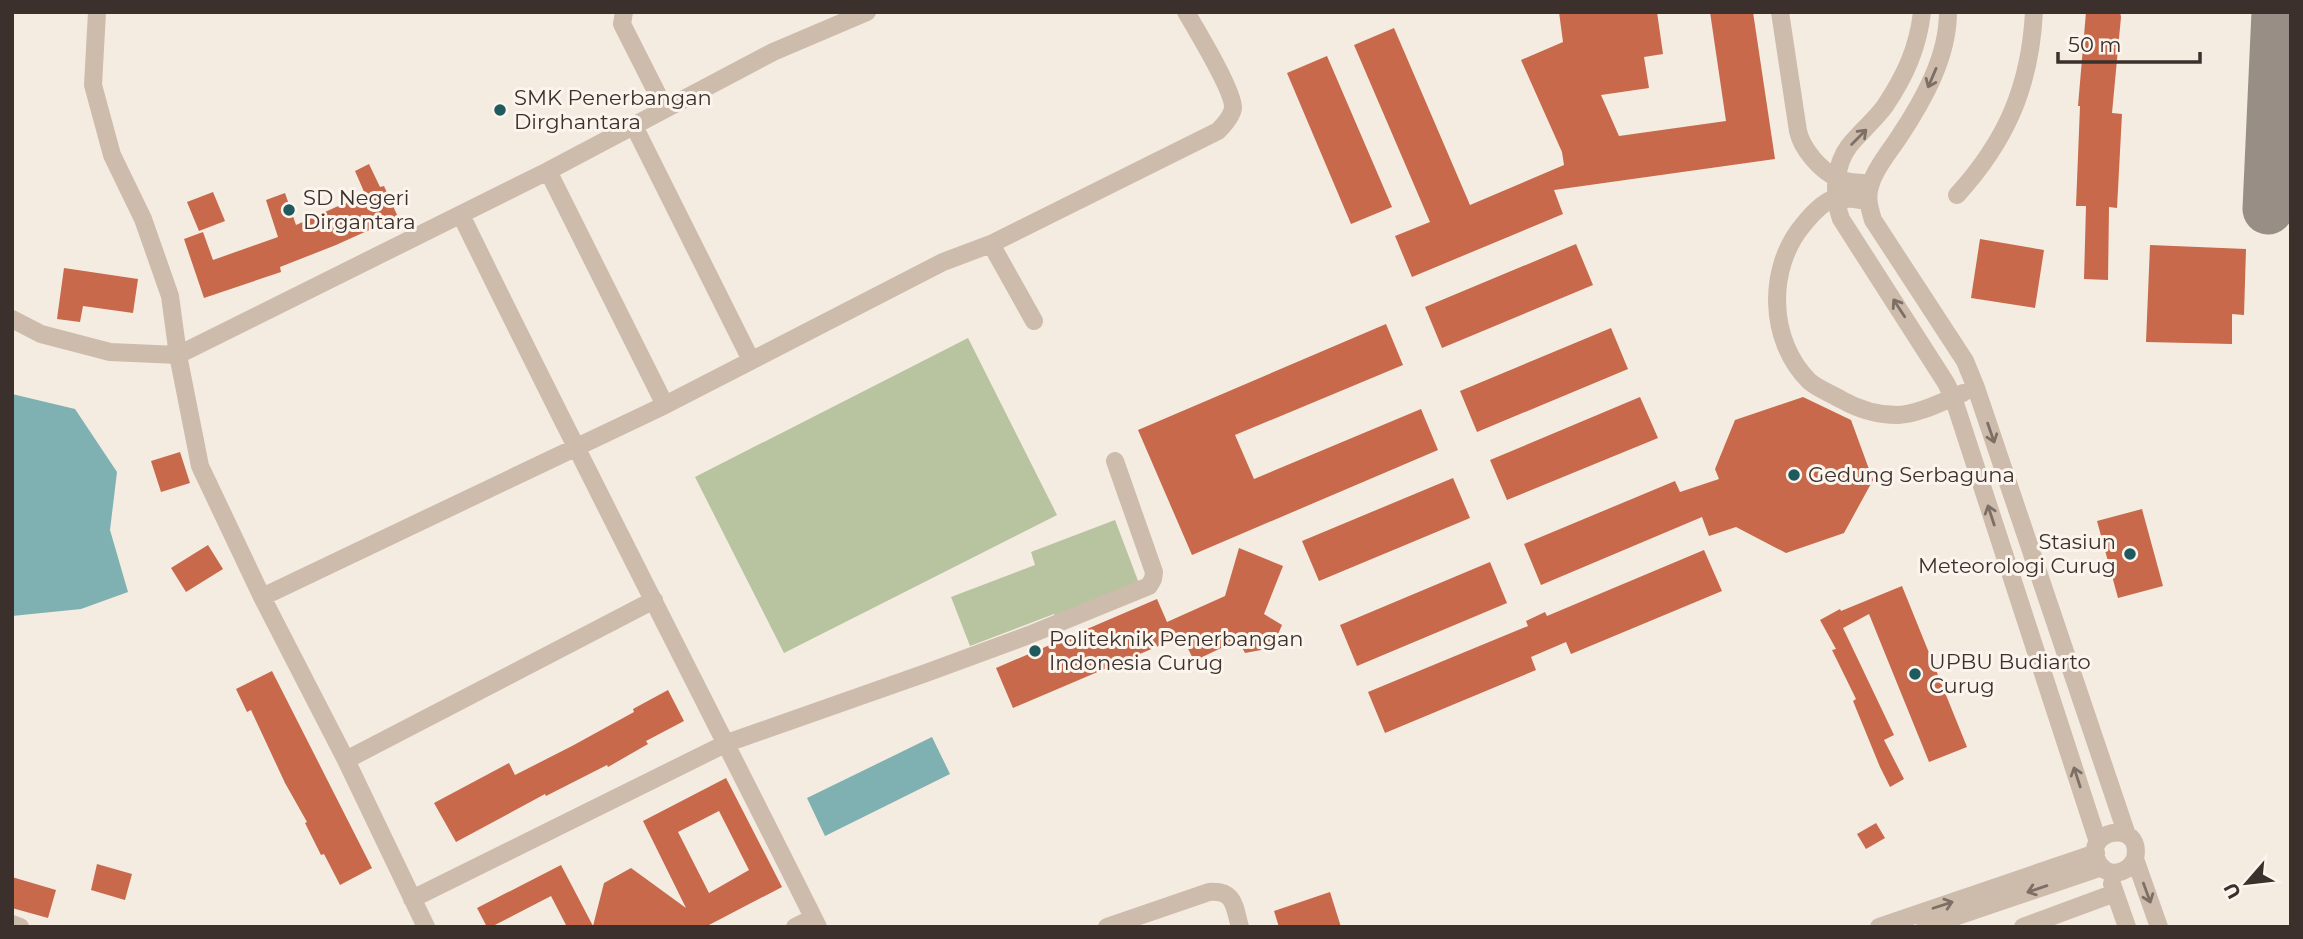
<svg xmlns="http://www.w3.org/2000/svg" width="2303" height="939" viewBox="0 0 2303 939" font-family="Montserrat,sans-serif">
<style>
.green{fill:#b8c4a0}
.water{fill:#7fb0b2}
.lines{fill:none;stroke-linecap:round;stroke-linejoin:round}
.taxiway{stroke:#988e86;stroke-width:51}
.building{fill:#c8694b;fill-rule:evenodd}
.minor{stroke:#cdbbac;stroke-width:18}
.oneway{stroke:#7d6f65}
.poi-dot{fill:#1f5a5e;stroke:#fbf5ee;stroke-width:2.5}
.labels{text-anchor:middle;stroke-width:6;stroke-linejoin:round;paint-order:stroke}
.poi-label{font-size:21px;fill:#3b302b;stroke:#fbf5ee;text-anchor:start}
</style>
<rect width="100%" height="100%" fill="#f4ebe1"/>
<path class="green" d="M968 338 1057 515 784 653 695 477Z
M1115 520 1143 594 1060 626 1054 614 970 646 951 597 1035 565 1031 552Z"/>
<path class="water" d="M12 394 75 409 117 472 110 530 128 592 81 609 12 616Z
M932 737 950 774 825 836 807 798Z"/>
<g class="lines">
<path class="taxiway" d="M2268 209 2277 12"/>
</g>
<path class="building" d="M1559 12H1657L1663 54 1644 57 1649 88 1601 95 1619 136 1726 121 1710 12H1753L1775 159 1554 190 1563 214 1412 277 1395 236 1430 222 1354 45 1394 28 1470 205 1564 165 1562 152 1521 60 1563 42Z
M2086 12H2120L2121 17 2112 113 2122 114 2117 208 2109 207 2108 280 2084 279 2086 206H2076L2080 106H2078Z
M1327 56 1392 207 1351 224 1287 73Z
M369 164 380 187 384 186 398 217 336 245 280 267 281 272 204 298 184 239 203 232 213 260 278 237 266 200 285 193 296 225 365 194 355 171Z
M213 192 225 221 199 231 187 202Z
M1980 239 2044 250 2035 308 1971 298Z
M1576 244 1593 285 1442 348 1425 307Z
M2150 245 2246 249 2244 315 2232 314V344L2146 342Z
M64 268 138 279 133 313 83 306 80 322 57 319Z
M1386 324 1403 365 1235 435 1254 479 1421 409 1438 450 1192 555 1138 430Z
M1611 328 1628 369 1477 432 1460 391Z
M1640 397 1658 438 1507 500 1490 460Z
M1803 397 1851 420 1873 480 1844 533 1786 553 1736 527 1709 536 1702 517 1541 585 1524 544 1675 481 1680 492 1719 479 1715 469 1735 420Z
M180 452 190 483 161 492 151 461Z
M1453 478 1470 518 1319 581 1302 541Z
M2142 509 2163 586 2118 598 2097 521Z
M208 545 223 569 186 592 171 568Z
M1239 548 1283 566 1264 614 1282 625 1272 648 1245 653 1238 640 1194 661 1182 636 1013 708 996 668 1157 599 1167 622 1225 596Z
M1704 550 1722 591 1571 654 1566 642 1531 657 1536 670 1385 733 1368 692 1528 626 1526 621 1545 612 1547 616Z
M1490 562 1507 603 1357 666 1340 625Z
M1902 586 1967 747 1929 762 1869 614 1843 628 1894 735 1884 740 1904 779 1890 787 1880 767 1853 701 1856 699 1832 650 1836 649 1820 620 1840 609 1841 611Z
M272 671 372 868 340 885 324 854 321 855 305 823 307 822 285 783 251 710 247 712 236 689Z
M668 690 684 721 646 741 648 744 608 767 607 765 546 796 545 794 456 842 434 803 509 763 515 775 572 746 634 712 633 709Z
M726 778 782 887 709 925 711 927H567L551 896 491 927H487L477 908 561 865 593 926 604 883 631 868 686 908 643 821ZM719 811 749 870 709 893 678 832Z
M1876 823 1885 838 1866 849 1857 834Z
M97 864 132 874 125 900 91 890Z
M12 877 56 890 48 918 12 908Z
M1330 892 1341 927H1279L1274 911Z"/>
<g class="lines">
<path class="minor" d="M97 12 93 85 112 155 143 219 170 296 178 355 200 466 262 597 346 760 426 927
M624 12 622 24 665 109
M1780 12 1798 131C1802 149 1820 170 1837 178 1846 183 1860 182 1870 184
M1922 12C1918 48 1905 76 1885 106 1874 121 1860 132 1849 146 1834 166 1833 197 1841 219L1946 383 1953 397 2098 842
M1948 12C1948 57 1923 101 1899 137 1890 151 1876 167 1871 183 1866 196 1869 207 1873 220L1965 361 1976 388 2127 835
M634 126 751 360
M548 171 665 405
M1957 195C2007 140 2030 86 2034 12
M1868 201C1858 200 1845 197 1836 198 1823 201 1811 215 1803 225 1767 268 1768 340 1809 381 1818 389 1832 394 1842 400 1858 409 1878 415 1898 415 1920 414 1943 401 1963 393
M461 215C577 453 699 689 818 927
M991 244 1034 321
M12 319 41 334 110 352 178 355 548 171 773 52 867 12
M262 597 665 405 943 262 991 244 1218 131C1224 125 1232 116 1233 108 1234 92 1196 29 1186 12
M346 760 654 600
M2135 859C2128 873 2109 879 2099 864 2078 831 2144 816 2135 859L2159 927
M2112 884 2127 927
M412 899 727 743 926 673 1029 635 1149 586 1153 579 1154 572 1115 461
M12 924 20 927
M795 927 813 918
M1107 927 1209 892C1235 890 1234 906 1240 927
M1879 927 2096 853
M1925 927 2102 867
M2023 927 2115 893"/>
</g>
<defs><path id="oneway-shaft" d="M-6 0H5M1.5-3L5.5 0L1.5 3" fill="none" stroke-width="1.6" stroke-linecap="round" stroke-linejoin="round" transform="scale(1.75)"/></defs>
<g class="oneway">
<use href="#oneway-shaft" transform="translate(1932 78) rotate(113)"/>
<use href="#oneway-shaft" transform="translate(1859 137) rotate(-45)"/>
<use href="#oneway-shaft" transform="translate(1899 308) rotate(-123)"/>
<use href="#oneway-shaft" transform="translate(1991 433) rotate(71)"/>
<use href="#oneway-shaft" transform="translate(1991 515) rotate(-108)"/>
<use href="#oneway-shaft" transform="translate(2077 777) rotate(-108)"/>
<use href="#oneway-shaft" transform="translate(2037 889) rotate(161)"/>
<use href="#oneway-shaft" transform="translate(2147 893) rotate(70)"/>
<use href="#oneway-shaft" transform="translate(1943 905) rotate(-18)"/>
</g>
<g class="poi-dot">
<circle cx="500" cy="110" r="7"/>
<circle cx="289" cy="210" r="7"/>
<circle cx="1794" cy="475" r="7"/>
<circle cx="2130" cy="554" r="7"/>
<circle cx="1035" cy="651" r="7"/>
<circle cx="1915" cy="674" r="7"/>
</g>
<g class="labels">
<g class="poi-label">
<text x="514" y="105">SMK Penerbangan<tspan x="514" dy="24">Dirghantara</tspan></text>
<text x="303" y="205">SD Negeri<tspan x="303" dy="24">Dirgantara</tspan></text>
<text x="1808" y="482">Gedung Serbaguna</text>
<text x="2116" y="549" text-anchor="end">Stasiun<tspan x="2116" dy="24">Meteorologi Curug</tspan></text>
<text x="1049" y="646">Politeknik Penerbangan<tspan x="1049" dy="24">Indonesia Curug</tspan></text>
<text x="1929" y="669">UPBU Budiarto<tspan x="1929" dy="24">Curug</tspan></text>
</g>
</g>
<rect width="2303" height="939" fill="none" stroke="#3b302b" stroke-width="28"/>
<g transform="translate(2247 883) rotate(242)" stroke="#fbf5ee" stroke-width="5" paint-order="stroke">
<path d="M0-5L12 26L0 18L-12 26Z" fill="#3b302b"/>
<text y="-10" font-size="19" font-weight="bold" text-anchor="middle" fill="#3b302b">U</text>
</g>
<path d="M2058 52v10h142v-10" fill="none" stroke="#3b302b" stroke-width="3.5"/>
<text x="2068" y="52" font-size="21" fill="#3b302b" stroke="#fbf5ee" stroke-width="5" paint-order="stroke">50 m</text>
</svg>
